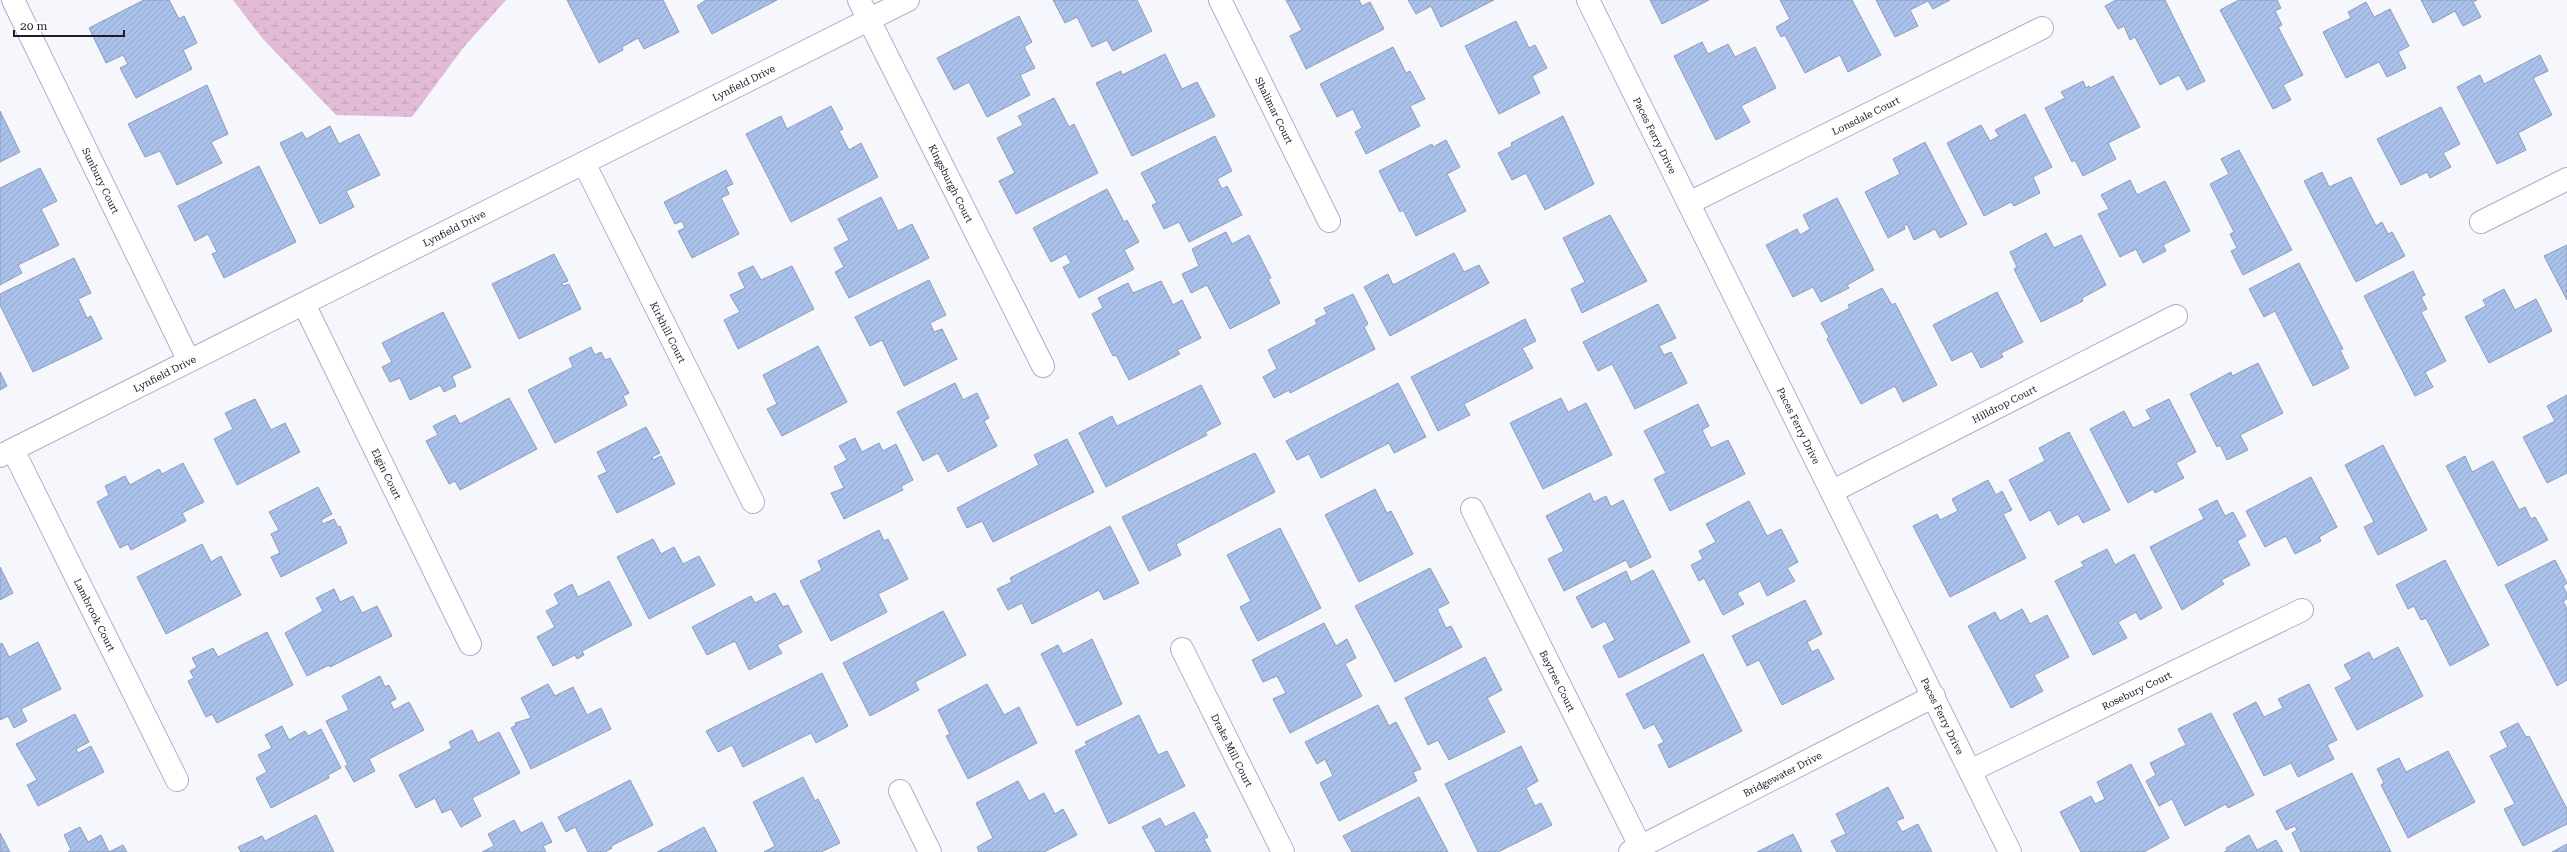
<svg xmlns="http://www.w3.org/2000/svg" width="2567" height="852" viewBox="0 0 2567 852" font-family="'Roboto Serif',serif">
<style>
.wetland{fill:url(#wetland-marsh)}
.building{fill:url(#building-hatch);stroke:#8e9db7}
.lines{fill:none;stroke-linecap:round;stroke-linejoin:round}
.minor-casing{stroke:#afaecb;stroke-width:24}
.minor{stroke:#fff;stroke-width:22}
.labels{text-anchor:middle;stroke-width:3.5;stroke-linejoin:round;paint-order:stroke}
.street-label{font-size:10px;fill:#1d1c27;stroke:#fff}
</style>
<defs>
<pattern id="wetland-marsh" width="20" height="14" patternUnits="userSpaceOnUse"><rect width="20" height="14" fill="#e2bcd6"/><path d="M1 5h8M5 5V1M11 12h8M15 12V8" fill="none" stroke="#c1a1b8"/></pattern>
<pattern id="building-hatch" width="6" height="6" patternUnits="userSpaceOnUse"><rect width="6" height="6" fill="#aac1ec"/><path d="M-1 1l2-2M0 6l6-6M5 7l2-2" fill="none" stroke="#92a5ca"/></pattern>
</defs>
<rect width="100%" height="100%" fill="#f6f6fd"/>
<path class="wetland" d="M233 0H506L463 48 412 117 336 115 262 38Z"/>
<path class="building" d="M144 0H169L179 19 184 16 197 43 183 50 192 69 136 98 120 68 128 64 123 55 106 63 89 28Z
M567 0H663L679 32 644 49 638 38 622 47 623 50 599 63Z
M706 0H777L712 34 697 6Z
M1053 0H1137L1152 31 1113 51 1107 40 1092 47 1077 17 1065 23Z
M1286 0H1359L1362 6 1370 2 1384 29 1306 69 1290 36 1302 30Z
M1408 0H1494L1441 27 1431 6 1416 14Z
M1650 0H1709L1662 24Z
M1780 0H1852L1881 55 1848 72 1840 55 1805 73 1785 35 1781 37 1776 27 1790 19Z
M1876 0H1950L1933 9 1928 1 1910 10 1918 26 1895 37Z
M2116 0H2165L2205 81 2187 90 2179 75 2160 85 2135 37 2130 40 2124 26 2118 29 2105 6Z
M2239 0H2277L2281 8 2275 11 2282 25 2278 27 2303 75 2283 85 2291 100 2273 109 2220 10Z
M2421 0H2477L2473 2 2481 17 2463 26 2455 11 2433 23Z
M2366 2 2374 17 2390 9 2409 46 2398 52 2406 68 2387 77 2379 62 2346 78 2323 32 2351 18 2348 12Z
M1019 16 1032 42 1024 47 1035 68 1020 75 1030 95 987 117 969 82 954 90 937 58Z
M1516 21 1529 48 1535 45 1547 68 1532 76 1540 93 1499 114 1465 46Z
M1702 42 1708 54 1728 44 1735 57 1755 47 1776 88 1741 106 1750 122 1716 140 1674 56Z
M1393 47 1406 73 1410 71 1425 99 1410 106 1420 126 1366 154 1355 132 1362 128 1353 109 1337 117 1320 84Z
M1165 54 1182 89 1197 82 1215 116 1132 156 1096 83 1121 71 1122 75Z
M2540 55 2548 71 2533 78 2552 115 2518 133 2526 150 2497 164 2457 87 2480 75 2484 84Z
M2113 76 2140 127 2108 143 2116 159 2083 176 2075 160 2072 162 2045 108 2065 98 2061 92 2083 81 2086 88 2089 86 2090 88Z
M207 85 228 134 211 142 222 163 177 185 160 151 145 157 128 124Z
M1054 98 1069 127 1074 124 1098 173 1016 214 999 181 1015 173 997 138 1023 125 1018 116Z
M831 106 843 129 839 131 849 150 861 143 878 177 791 222 746 134 781 116 787 129Z
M2441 107 2460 144 2443 153 2451 167 2430 178 2427 172 2401 185 2377 139Z
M0 111 20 152 0 162Z
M2025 114 2052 167 2033 177 2040 193 2014 206 2011 202 1984 216 1947 143 1981 125 1990 141 1999 136 1995 130Z
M1563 116 1594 184 1545 210 1526 173 1512 180 1498 153 1512 146 1511 143Z
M330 126 339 144 359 134 380 175 346 191 354 207 320 224 280 143 302 132 306 139Z
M1215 136 1232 171 1217 179 1222 189 1227 186 1242 215 1189 242 1179 222 1164 229 1152 205 1157 203 1141 173Z
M1446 140 1460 167 1447 174 1466 211 1416 236 1403 210 1400 212 1379 171 1432 144 1433 147Z
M1925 142 1967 224 1940 238 1935 229 1914 240 1907 224 1904 226 1905 229 1888 238 1865 192 1900 174 1893 159Z
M2239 150 2292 250 2243 275 2231 251 2237 248 2230 234 2234 232 2210 184 2229 174 2221 159Z
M259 166 296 242 224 278 212 254 217 252 208 234 195 241 178 206Z
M40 168 57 201 41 209 59 245 18 265 22 273 0 285V188Z
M726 170 733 184 726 187 729 194 721 198 739 234 692 258 678 231 685 228 682 221 675 224 664 202Z
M2322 172 2329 187 2351 177 2376 226 2382 222 2388 234 2392 232 2405 256 2356 282 2304 181Z
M2130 180 2137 195 2165 181 2190 231 2163 245 2166 251 2143 263 2136 249 2120 257 2098 214 2109 209 2101 195Z
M1107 189 1124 222 1127 220 1139 242 1124 250 1134 269 1079 298 1063 267 1071 263 1066 254 1051 262 1033 228Z
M881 197 898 231 912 224 929 258 849 298 835 272 844 267 834 248 849 240 838 219Z
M1837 198 1874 270 1847 285 1849 288 1821 302 1813 287 1793 297 1766 245 1797 229 1800 235 1810 229 1803 215Z
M1610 215 1647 281 1582 313 1571 289 1585 282 1563 238Z
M1226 232 1232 244 1249 235 1271 278 1268 279 1280 303 1230 329 1207 285 1191 293 1182 274 1199 266 1192 249Z
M2046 233 2054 248 2081 235 2106 285 2082 298 2083 301 2041 322 2014 269 2017 267 2010 252Z
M2567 245V300L2544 256Z
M1454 253 1464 272 1479 265 1489 283 1390 336 1364 287 1388 274 1393 285Z
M554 254 568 281 562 283 563 286 569 284 581 309 519 339 492 284Z
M74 258 91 293 78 299 87 318 91 316 102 339 33 372 0 305V294Z
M2299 263 2343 349 2340 350 2349 368 2313 386 2275 311 2264 317 2249 289Z
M753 266 761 280 792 266 814 309 738 349 724 320 740 312 730 295 745 288 738 273Z
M2413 271 2425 295 2421 297 2427 309 2421 312 2446 361 2425 372 2433 387 2415 396 2364 296Z
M929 280 946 315 930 323 934 332 942 329 957 359 904 386 882 340 870 346 855 317Z
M1161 281 1173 305 1182 300 1201 338 1177 350 1180 354 1129 380 1116 355 1113 356 1092 314 1103 308 1098 298 1128 283 1133 293Z
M1882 288 1892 305 1895 303 1937 385 1903 402 1895 386 1861 404 1827 339 1829 337 1821 323 1850 308 1848 305Z
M2504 289 2515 310 2536 299 2552 331 2489 363 2465 317 2486 306 2483 300Z
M1997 292 2023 342 2001 353 2003 357 1981 368 1972 351 1952 361 1933 325Z
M1353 294 1368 324 1364 327 1375 349 1290 393 1289 390 1274 398 1263 377 1277 369 1268 350 1317 324 1315 320 1327 314 1324 308Z
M1658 304 1676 338 1659 346 1664 355 1671 352 1687 383 1635 409 1612 364 1598 371 1583 342Z
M443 312 471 367 452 376 456 386 444 392 440 385 410 400 400 378 390 382 382 367 392 362 382 343Z
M1525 319 1536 341 1522 348 1533 368 1464 404 1470 415 1438 431 1411 377Z
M818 346 847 402 782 436 767 409 777 404 763 375Z
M591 347 595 355 601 352 605 360 610 358 629 393 623 396 627 405 555 443 528 390 573 367 569 358Z
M2258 363 2283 413 2240 435 2248 450 2227 460 2220 445 2217 447 2190 394 2231 372 2232 376Z
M0 372 7 386 0 390Z
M955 383 963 400 977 393 989 418 984 421 997 446 948 472 938 453 923 461 897 412Z
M1398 383 1426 437 1394 453 1389 443 1321 478 1309 454 1297 460 1286 441Z
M1201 385 1221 424 1205 432 1207 435 1106 487 1079 433 1112 416 1117 426Z
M2567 395V473L2547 483 2523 437 2555 421 2547 406Z
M509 398 537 449 460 490 455 481 449 484 426 441 438 435 433 426 455 415 460 424Z
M1561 398 1568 412 1586 403 1612 455 1543 489 1510 423Z
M255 399 271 430 285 423 300 452 237 485 214 439 233 429 225 413Z
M2169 399 2196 452 2176 463 2184 478 2155 493 2153 489 2128 503 2090 429 2124 411 2133 428 2151 419 2146 410Z
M1698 404 1709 426 1702 430 1711 448 1728 440 1745 474 1670 511 1654 479 1666 473 1644 431Z
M646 427 660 453 652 457 653 460 661 456 675 484 617 513 598 476 607 472 597 452Z
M2069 432 2110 510 2083 523 2078 514 2058 525 2050 510 2030 521 2009 480 2045 461 2039 448Z
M855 438 862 452 879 443 883 451 896 444 913 480 901 486 903 490 844 519 831 493 844 488 834 467 847 460 839 446Z
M1067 439 1094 492 993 542 982 521 967 528 957 508 1039 465 1034 455Z
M2383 445 2427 530 2378 555 2364 527 2374 522 2345 465Z
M1255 453 1275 492 1176 544 1181 555 1149 571 1122 517Z
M2465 456 2472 472 2493 461 2519 510 2525 507 2531 519 2535 517 2548 540 2498 566 2446 466Z
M183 463 204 502 182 513 186 521 131 550 128 544 120 548 97 502 109 495 105 486 125 476 130 485 159 469 162 474Z
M2311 477 2337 527 2319 537 2321 541 2295 554 2286 536 2265 547 2246 511Z
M1988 480 1996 495 2002 491 2012 510 2003 514 2026 558 1950 597 1913 526 1937 514 1940 520 1958 511 1952 499Z
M318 487 332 514 321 520 323 524 334 519 338 527 340 526 347 543 281 577 271 557 280 553 271 534 279 530 269 512Z
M1375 489 1387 513 1391 511 1413 554 1359 582 1325 515Z
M1590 493 1594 502 1606 496 1611 507 1623 500 1651 557 1630 568 1626 560 1564 591 1548 559 1564 551 1546 516Z
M2217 500 2225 516 2233 512 2246 536 2237 541 2250 565 2221 580 2224 584 2182 610 2150 547 2204 519 2199 509Z
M1749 501 1767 536 1781 529 1798 562 1787 568 1795 581 1767 596 1760 581 1737 593 1744 604 1723 615 1704 578 1699 581 1691 565 1703 559 1699 551 1716 542 1706 524Z
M1110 526 1139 583 1104 600 1099 590 1032 624 1022 603 1008 610 997 589 1012 582 1010 578Z
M1280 528 1321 608 1258 641 1240 607 1251 601 1227 555Z
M879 530 884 541 888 539 908 579 878 594 887 612 831 641 800 581 822 570 818 561Z
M653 539 661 554 674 547 683 564 699 556 715 585 649 619 617 557Z
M202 544 211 562 221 556 241 595 166 634 137 577Z
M2107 549 2115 565 2134 554 2162 608 2140 620 2136 612 2118 622 2127 638 2093 655 2055 581 2084 566 2081 562Z
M2445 560 2489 645 2450 666 2426 618 2421 620 2414 606 2408 609 2396 585Z
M2555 560 2567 583 2563 586 2567 594V599L2563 601 2567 609V680L2557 686 2505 585Z
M0 567 13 593 0 600Z
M1430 568 1449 603 1437 609 1446 628 1451 626 1462 647 1395 682 1355 606Z
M1653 570 1690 642 1619 678 1603 646 1615 640 1605 621 1592 628 1576 597 1626 571 1631 582Z
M609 581 632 625 582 651 584 655 577 659 575 655 553 666 537 637 555 627 546 611 559 604 554 594 572 584 578 597Z
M334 589 340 602 353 596 362 613 377 606 392 636 330 667 329 665 307 676 285 633 323 611 316 598Z
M775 593 783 607 788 605 802 632 777 645 782 653 749 670 735 641 707 655 692 627 751 596 755 603Z
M1805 600 1822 634 1807 642 1812 652 1818 649 1834 679 1782 705 1759 660 1747 666 1732 636Z
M2022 609 2030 624 2047 615 2069 657 2034 675 2043 691 2011 708 1968 626 1995 612 2000 621Z
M943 611 966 655 915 682 919 690 870 716 843 663Z
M1324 623 1336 646 1347 639 1356 658 1345 664 1362 696 1290 733 1273 699 1286 693 1277 676 1263 682 1252 660Z
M267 632 293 685 217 723 212 714 206 717 188 681 194 678 190 671 197 667 192 658 213 648 218 657Z
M1092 639 1122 704 1077 726 1041 654 1058 645 1063 654Z
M38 642 61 689 21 709 27 721 14 728 8 716 0 720V644L2 643 9 657Z
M2398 647 2423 696 2357 730 2335 688 2352 679 2344 665 2369 652 2373 660Z
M1703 654 1742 731 1669 768 1658 745 1664 742 1654 724 1644 729 1626 694Z
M1485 657 1502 690 1487 698 1505 732 1449 760 1438 740 1428 745 1405 698Z
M822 673 848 726 816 743 811 733 743 767 732 745 718 752 706 731Z
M380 676 385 687 389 685 396 699 390 702 394 710 409 702 424 730 369 759 375 771 354 782 345 766 348 765 326 721 349 710 342 696Z
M548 684 555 696 573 687 587 715 601 708 611 729 531 769 511 728 516 725 515 723 531 718 521 698Z
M987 684 1004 715 1019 707 1037 743 968 779 946 736 950 734 938 710Z
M2309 684 2337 740 2327 745 2334 759 2298 777 2291 763 2264 776 2233 714 2256 702 2264 717 2283 708 2278 699Z
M1378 705 1389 726 1396 722 1421 769 1413 772 1417 781 1339 821 1320 783 1333 776 1325 759 1317 764 1305 742Z
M2211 713 2254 795 2228 808 2226 804 2185 826 2172 799 2159 806 2146 781 2156 775 2150 763 2186 745 2178 729Z
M75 714 89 742 76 749 78 753 91 746 104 772 38 806 27 785 37 780 16 744Z
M1139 715 1158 755 1167 751 1185 786 1109 824 1075 751 1087 745 1085 742Z
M2518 723 2526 737 2529 736 2567 809V824L2523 846 2504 809 2515 804 2490 756 2508 747 2500 732Z
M282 726 289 740 305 731 308 736 321 729 341 768 328 775 329 778 271 808 256 778 267 772 258 755 272 748 265 735Z
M472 730 478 743 499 732 520 773 472 798 481 816 461 827 451 809 442 813 435 798 416 808 399 775 452 748 449 742Z
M1521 746 1538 781 1526 788 1535 806 1541 803 1552 825 1498 852H1478L1445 784Z
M2448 751 2475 802 2408 838 2381 785 2384 783 2377 769 2399 758 2406 772Z
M2131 764 2169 838 2144 852H2081L2060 812 2091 796 2095 804 2105 799 2097 782Z
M2352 773 2391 852H2301L2292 833 2297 830 2295 826 2286 830 2276 811Z
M803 777 815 801 818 799 840 843 821 852H764L775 846 753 802Z
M630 780 653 825 611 846 612 848 605 852H588L575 827 566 832 558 817Z
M1018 781 1029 801 1044 793 1055 814 1063 809 1077 835 1044 852H979L977 847 993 838 976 803Z
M1888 787 1904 818 1896 821 1902 832 1918 824 1932 852H1837L1831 841 1846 834 1836 814Z
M1419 797 1448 852H1352L1343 836Z
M1194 812 1208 837 1204 839 1211 852H1156L1142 827 1160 818 1165 827Z
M316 815 334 852H241L238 847 262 836 265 841Z
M514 820 521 833 542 822 552 842 543 846 546 852H482L494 846 488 834Z
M80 827 88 842 101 835 109 852 123 845 127 852H68L71 850 64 835Z
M704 827 717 852H657Z
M0 833 10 852H0Z
M1793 834 1802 852H1757Z
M2249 835 2257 850 2276 840 2283 852H2224L2227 851 2226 848Z
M2567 844V852H2552Z"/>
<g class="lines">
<g class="minor-casing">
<g id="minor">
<path id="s1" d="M13 0 189 361"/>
<path id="s2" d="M859 0 1043 366"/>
<path id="s3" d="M1220 0 1329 221"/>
<path id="s4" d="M1588 0 2010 852"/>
<path id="s5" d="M584 163 753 502"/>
<path id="s6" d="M1689 203 2042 28"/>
<path d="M2481 222 2567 179"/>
<path id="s7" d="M304 304 470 644"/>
<path id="s8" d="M13 450 177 780"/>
<path id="s9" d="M0 456 908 0"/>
<path id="s10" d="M1833 491 2176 316"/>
<path id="s11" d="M1472 509 1643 852"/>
<path id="s12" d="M1182 649 1283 852"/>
<path id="s13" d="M1970 771 2302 610"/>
<path d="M900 791 930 852"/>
<path id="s14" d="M1630 852 1934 696"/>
</g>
</g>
<use href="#minor" class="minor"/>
</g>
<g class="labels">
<g class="street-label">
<text dy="4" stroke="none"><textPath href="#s9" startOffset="832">Lynfield Drive</textPath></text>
<text dy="4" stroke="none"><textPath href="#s3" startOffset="123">Shalimar Court</textPath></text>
<text dy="4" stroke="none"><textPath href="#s6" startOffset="197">Lonsdale Court</textPath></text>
<text dy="4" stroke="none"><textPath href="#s4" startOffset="151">Paces Ferry Drive</textPath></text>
<text dy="4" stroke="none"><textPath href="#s1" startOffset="201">Sunbury Court</textPath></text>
<text dy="4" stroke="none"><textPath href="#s2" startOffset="205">Kingsburgh Court</textPath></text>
<text dy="4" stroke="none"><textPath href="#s9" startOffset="508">Lynfield Drive</textPath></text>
<text dy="4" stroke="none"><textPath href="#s5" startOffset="189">Kirkhill Court</textPath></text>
<text dy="4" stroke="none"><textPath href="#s9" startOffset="184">Lynfield Drive</textPath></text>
<text dy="4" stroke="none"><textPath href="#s10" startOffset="192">Hilldrop Court</textPath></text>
<text dy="4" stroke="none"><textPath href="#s4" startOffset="475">Paces Ferry Drive</textPath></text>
<text dy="4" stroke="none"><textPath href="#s7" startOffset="189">Elgin Court</textPath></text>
<text dy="4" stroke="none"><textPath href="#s8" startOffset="184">Lambrook Court</textPath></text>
<text dy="4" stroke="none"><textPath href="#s11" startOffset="192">Baytree Court</textPath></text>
<text dy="4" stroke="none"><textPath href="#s13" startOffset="185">Rosebury Court</textPath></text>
<text dy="4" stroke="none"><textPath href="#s4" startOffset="799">Paces Ferry Drive</textPath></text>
<text dy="4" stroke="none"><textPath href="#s12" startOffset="113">Drake Mill Court</textPath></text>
<text dy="4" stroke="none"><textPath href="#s14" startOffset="171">Bridgewater Drive</textPath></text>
</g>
</g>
<path d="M14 30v6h110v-6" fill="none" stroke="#1d1c27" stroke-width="2"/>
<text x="20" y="30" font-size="12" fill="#1d1c27" stroke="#ffffff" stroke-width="3" paint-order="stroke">20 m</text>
</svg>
